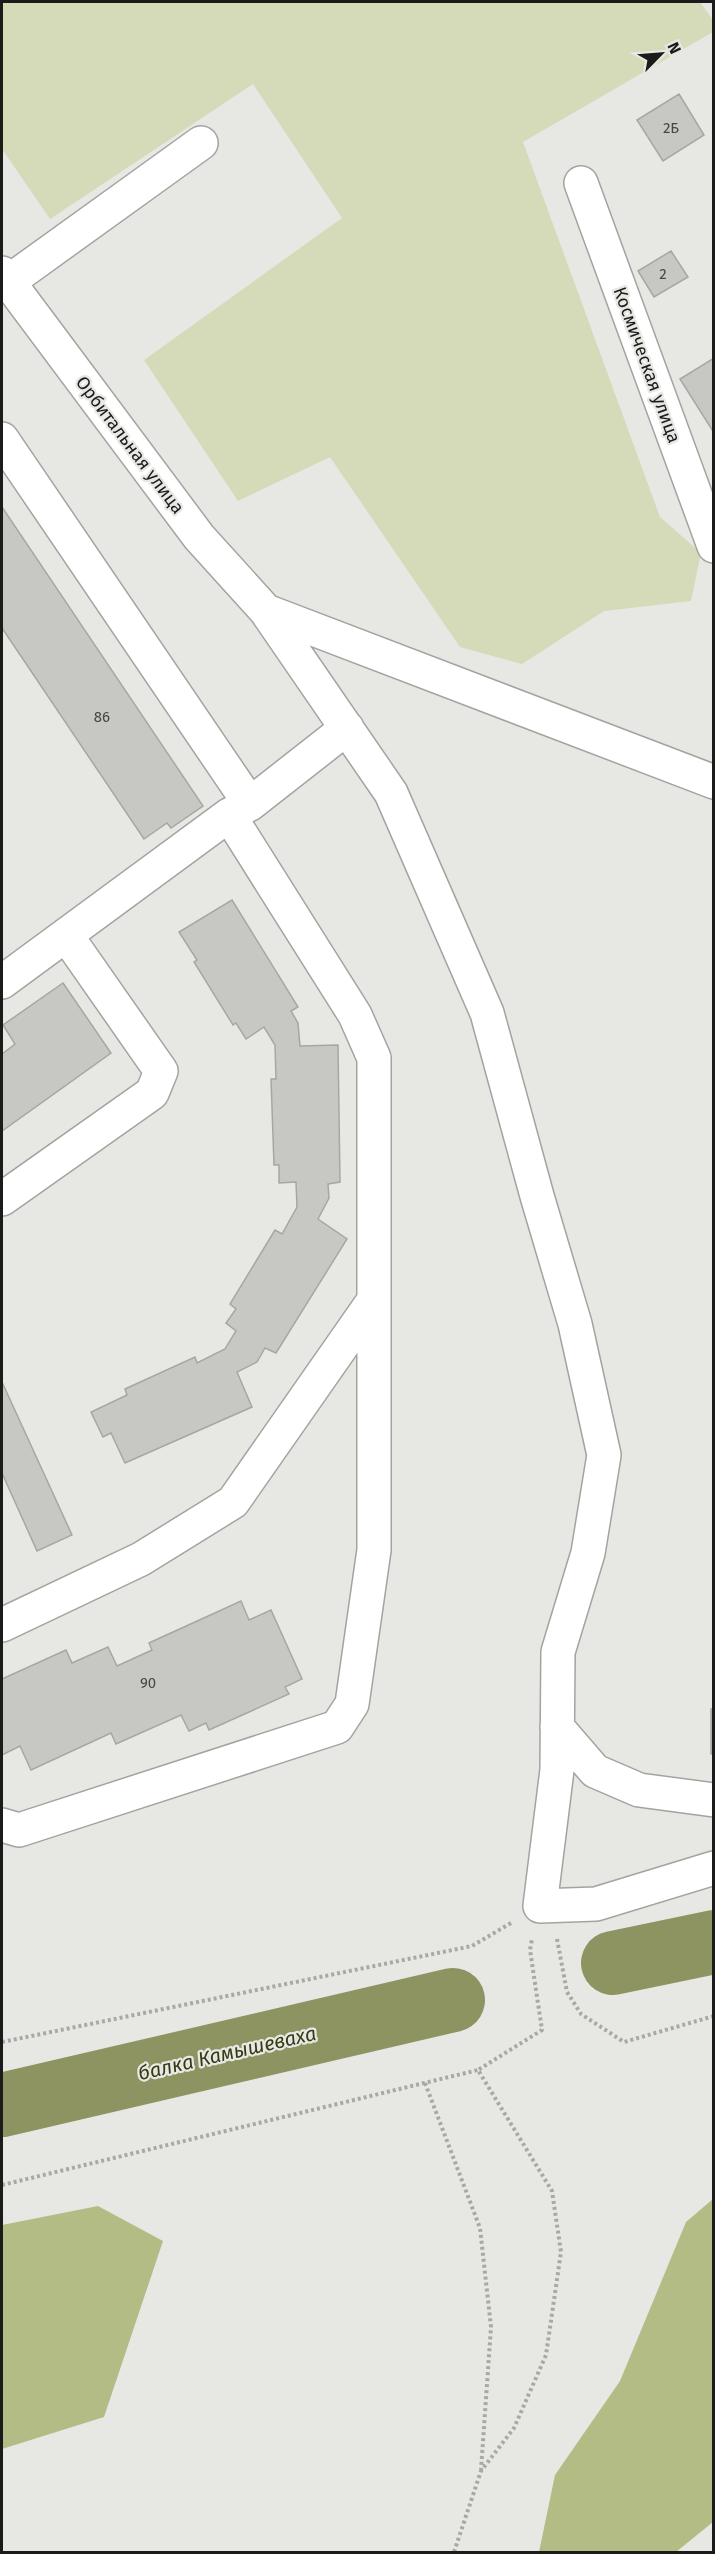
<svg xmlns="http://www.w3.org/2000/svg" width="715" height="2554" viewBox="0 0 715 2554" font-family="'Fira Sans',sans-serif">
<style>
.green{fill:#d5dab9}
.forest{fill:#b4bc86}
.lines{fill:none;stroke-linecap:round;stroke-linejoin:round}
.river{stroke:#8e9461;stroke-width:64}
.building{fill:#c7c8c3;stroke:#a6a7a2;stroke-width:1.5}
.minor-casing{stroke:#a3a4a0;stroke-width:36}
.path{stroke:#a8a9a6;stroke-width:4;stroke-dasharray:3 3;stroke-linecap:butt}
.minor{stroke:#fff;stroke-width:33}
.labels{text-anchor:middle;stroke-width:4.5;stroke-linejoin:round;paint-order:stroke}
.number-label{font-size:15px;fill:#464644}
.street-label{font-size:18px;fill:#1b1b1a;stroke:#e7e8e4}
.water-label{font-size:20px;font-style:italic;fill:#353a10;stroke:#e7e8e4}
</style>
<rect width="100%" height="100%" fill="#e7e8e4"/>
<path class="green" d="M2 2H700L713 20V32L523 142 660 517 701 553 691 601 604 611 522 664 460 647 330 457 238 501 144 360 342 218 253 84 50 219 2 149Z"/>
<path class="forest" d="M713 2199V2522L676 2552H539L555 2475 620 2381 686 2222Z
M98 2206 163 2241 104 2417 2 2449V2225Z"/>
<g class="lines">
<path class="river" d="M613 1963 714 1942
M2 2105 453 2000"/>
</g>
<path class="building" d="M679 94 704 135 663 161 637 120Z
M671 251 688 277 654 297 638 271Z
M714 358V433L680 379Z
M2 507 203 806 171 828 167 823 144 839 2 628Z
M232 900 298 1007 291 1011 298 1023 300 1046 338 1045 340 1182 328 1184 329 1198 318 1219 347 1239 276 1353 265 1348 257 1362 237 1372 252 1407 125 1463 111 1433 103 1437 91 1412 127 1395 125 1389 195 1357 197 1363 225 1349 236 1331 226 1323 236 1309 230 1304 275 1230 282 1234 297 1207 296 1182 279 1183V1165H274L271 1079H276L275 1045 264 1027 246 1039 236 1023 233 1025 194 962 197 960 179 932Z
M63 983 111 1053 2 1131V1054L15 1044 3 1025Z
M2 1382 72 1535 37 1551 2 1473Z
M241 1601 249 1620 271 1610 302 1679 285 1687 289 1694 209 1730 206 1723 189 1731 181 1715 116 1744 111 1733 31 1770 20 1746 2 1755V1679L66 1650 72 1663 108 1647 117 1666 152 1650 149 1643Z
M711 1709H714V1754H711Z"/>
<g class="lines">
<g class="minor-casing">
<path id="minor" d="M581 183 714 546
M2 273 199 537 266 611 391 793 487 1013 537 1196 575 1324 604 1455 588 1553 558 1652 557 1770 540 1906 596 1904 714 1868
M8 282 201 143
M2 439 250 804
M266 611 714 782
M2 982 229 815 250 804 347 728
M2 1199 152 1093 161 1071 66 935
M2 1625 141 1559 233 1502 374 1300
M557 1727 595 1771 639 1790 714 1800
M2 1825 19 1830 337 1727 352 1704 374 1550V1058L355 1015 229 815"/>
</g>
<path class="path" d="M557 1939 567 1992 581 2014 624 2042 714 2016
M2 2042 472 1946 511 1923
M425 2083 480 2228 491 2327 481 2470
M2 2185 478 2070
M454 2552 481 2471 514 2428 546 2355 561 2252 552 2191 478 2070 542 2030 530 1950 532 1939"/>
<use href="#minor" class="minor"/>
</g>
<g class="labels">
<g class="number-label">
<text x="671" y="133">2Б</text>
<text x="663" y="279">2</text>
<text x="102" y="722">86</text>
<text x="148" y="1688">90</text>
</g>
<g class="street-label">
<text transform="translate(647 365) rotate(70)" y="6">Космическая улица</text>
<text transform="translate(130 445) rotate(53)" y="6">Орбитальная улица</text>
</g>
<g class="water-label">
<text transform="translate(227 2053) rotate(-13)" y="7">балка Камышеваха</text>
</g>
</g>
<rect width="715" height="2554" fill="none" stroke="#1b1b1a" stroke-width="6"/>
<g transform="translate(661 54) rotate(65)" stroke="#e7e8e4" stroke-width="4.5" paint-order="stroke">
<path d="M0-4.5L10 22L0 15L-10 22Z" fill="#1b1b1a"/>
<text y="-9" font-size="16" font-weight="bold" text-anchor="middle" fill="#1b1b1a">N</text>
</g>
</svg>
